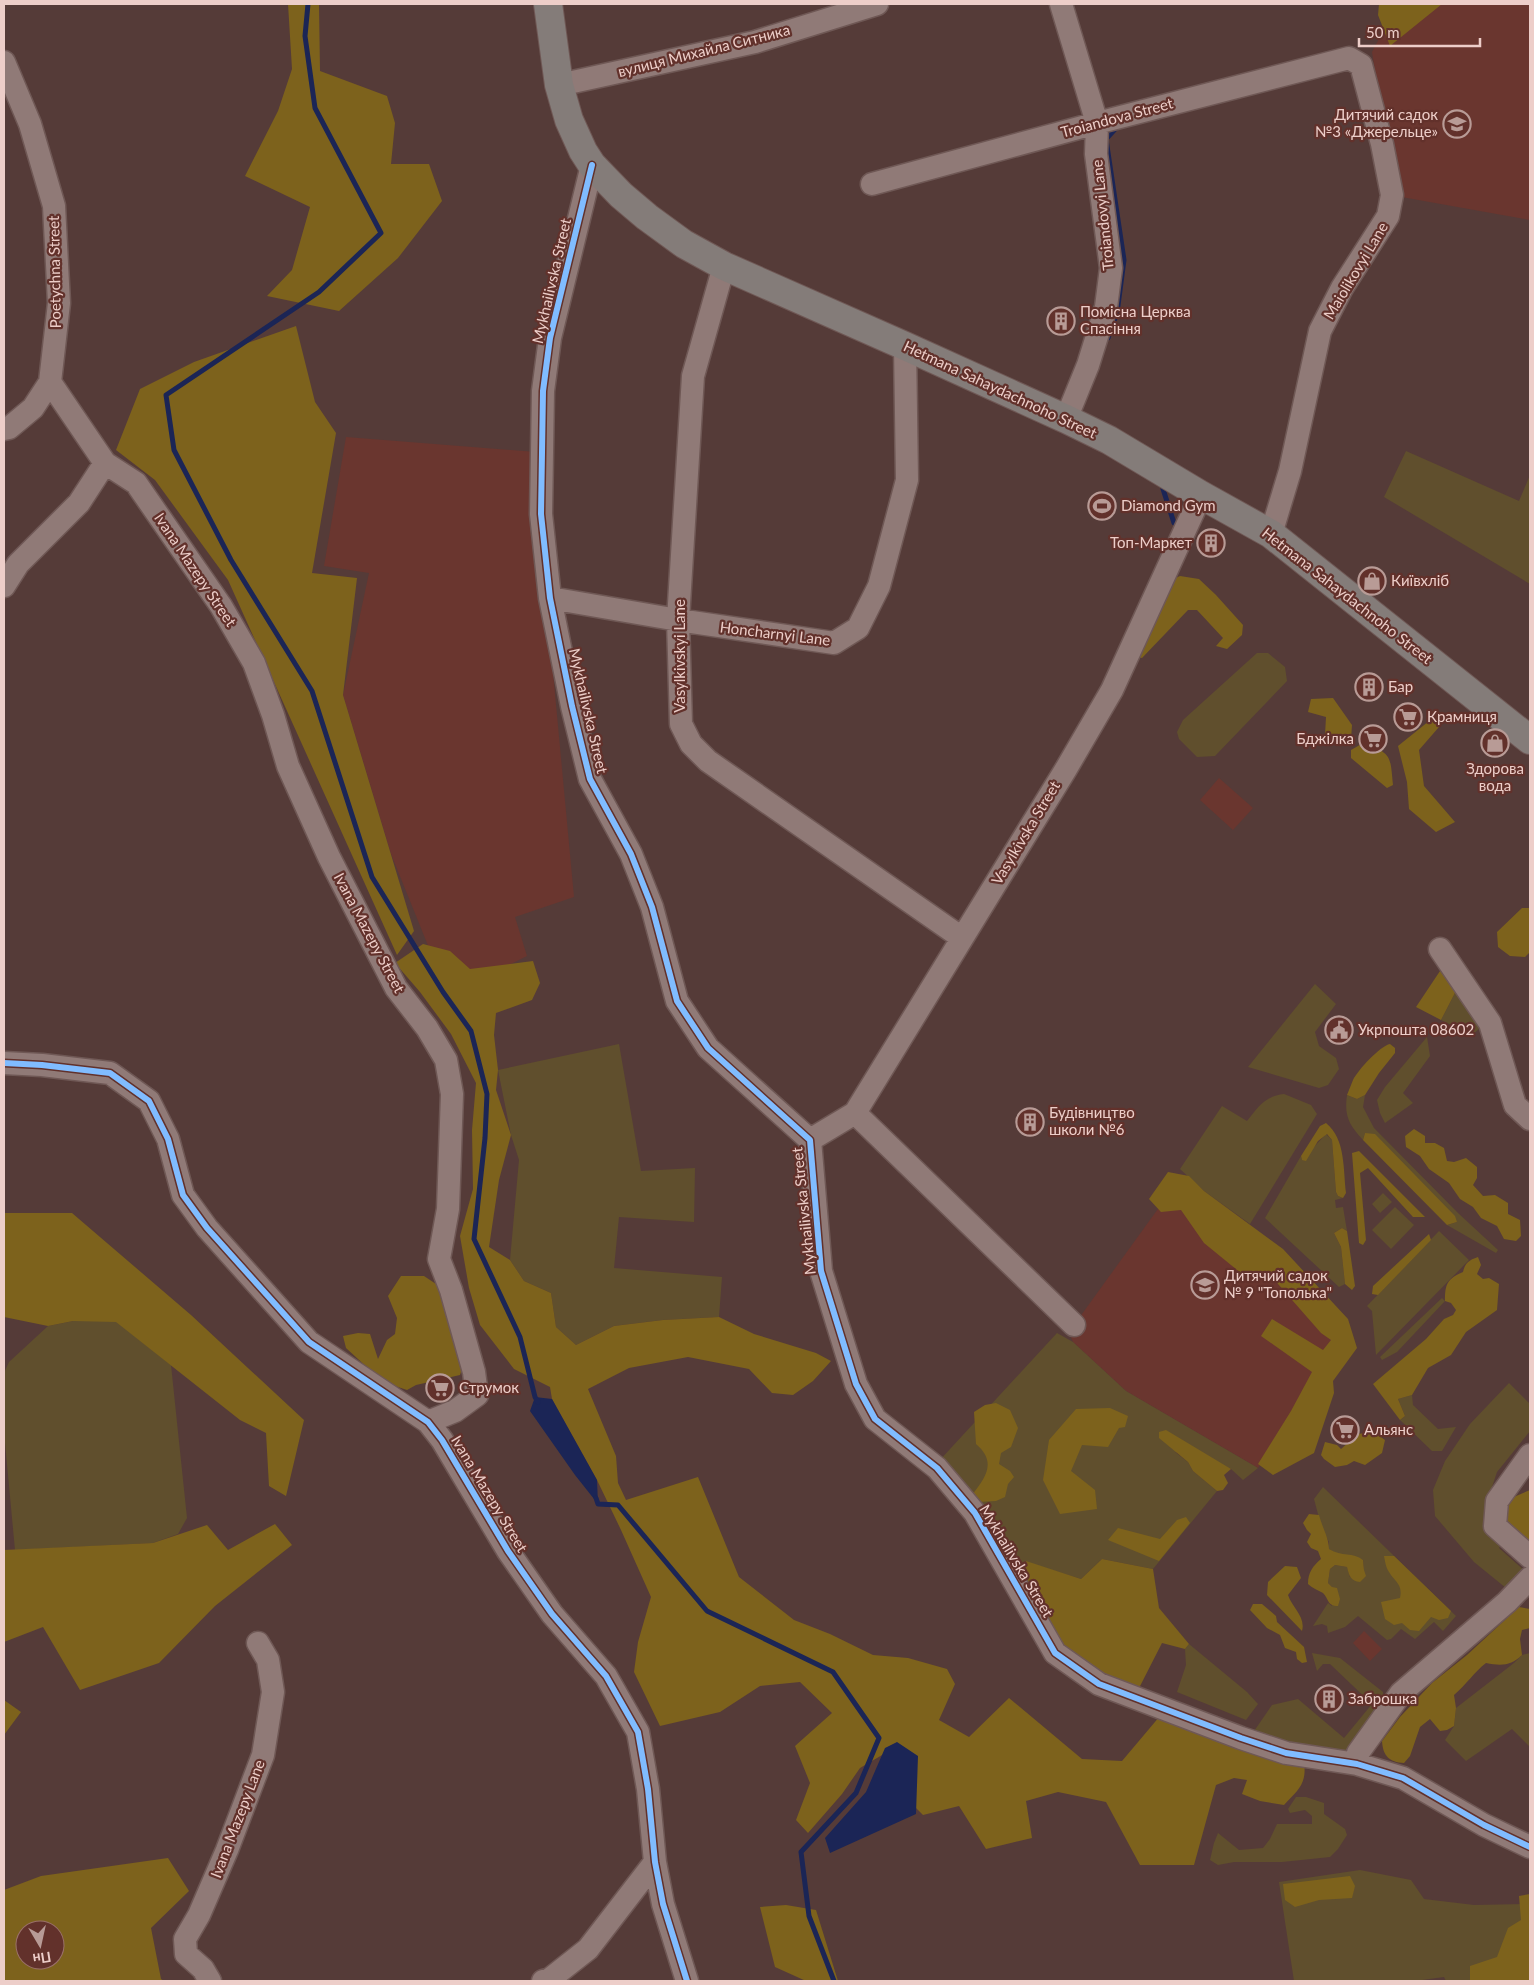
<svg xmlns="http://www.w3.org/2000/svg" width="1534" height="1985" viewBox="0 0 1534 1985" font-family="Lato,sans-serif">
<style>
.built{fill:#6a362f}
.green{fill:#604f2d}
.forest{fill:#7d621c;fill-rule:evenodd}
.water{fill:#1b2556}
.lines{fill:none;stroke-linecap:round;stroke-linejoin:round}
.stream{stroke:#1b2556;stroke-width:5}
.minor-casing{stroke:#6f5855;stroke-width:25}
.major-casing{stroke:#6f5855;stroke-width:30}
.minor{stroke:#907a77;stroke-width:22}
.major{stroke:#847c79;stroke-width:28}
.cycleway-casing{stroke:#62312b;stroke-width:9}
.cycleway{stroke:#80bcff;stroke-width:6}
.labels{text-anchor:middle;stroke-width:4.5;stroke-linejoin:round;paint-order:stroke}
.street-label{font-size:15px;fill:#edcec9;stroke:#62312b}
.poi-label{font-size:15px;fill:#edcec9;stroke:#62312b;text-anchor:start}
</style>
<rect width="100%" height="100%" fill="#553b38"/>
<path class="built" d="M1414 4H1530V220L1396 196 1372 52 1382 33Z
M346 437 536 452 551 651 574 897 515 917 527 956 448 995 391 854 343 695 369 573 324 566Z
M1219 778 1253 808 1233 830 1200 800Z
M1181 1177 1351 1333 1258 1468 1126 1391 1073 1342 1069 1332Z
M1364 1631 1382 1649 1370 1661 1353 1643Z"/>
<path class="green" d="M1406 451 1519 501 1530 475V584L1384 497Z
M1257 653H1268L1285 667 1287 681 1215 756 1197 757 1179 739 1177 732 1183 720Z
M1315 984 1336 1004 1315 1032 1319 1046 1336 1058 1339 1069 1328 1085 1319 1088 1248 1067Z
M1457 989 1480 1028 1472 1035 1441 1020Z
M1427 1037 1430 1056 1403 1093 1413 1103 1385 1123 1380 1113 1377 1100 1385 1087Z
M619 1044 641 1171 695 1168 694 1222 619 1217 614 1268 722 1277 719 1317 663 1320 614 1326 576 1345 556 1327 551 1293 524 1281 510 1260 519 1160 511 1135 498 1070Z
M1284 1094 1311 1105 1317 1114 1250 1224 1204 1191 1180 1169 1222 1106 1247 1121C1258 1107 1265 1096 1284 1094Z
M1347 1095 1357 1099 1365 1095 1363 1107 1374 1128 1458 1213 1498 1250 1496 1253 1447 1225 1457 1222 1365 1133 1363 1140C1349 1125 1344 1116 1347 1095Z
M1326 1134 1332 1140 1336 1192 1338 1196 1343 1198 1335 1200 1336 1208 1343 1207 1347 1231 1342 1228 1334 1233 1341 1247 1345 1284 1339 1287 1265 1218 1301 1156 1302 1160Z
M1383 1193 1392 1202 1380 1213 1372 1204Z
M1395 1207 1414 1225 1391 1249 1372 1230Z
M1439 1231 1469 1260 1376 1355 1372 1311 1367 1306Z
M1442 1298 1445 1301 1397 1352 1382 1360 1380 1357Z
M73 1321H116L171 1365 187 1518 178 1534 153 1543 15 1550 4 1432V1373L9 1362 48 1326Z
M1057 1333 1073 1342 1126 1391 1258 1468 1243 1480 1231 1469 1175 1452 1188 1462 1193 1471 1217 1491 1153 1569 1102 1559 1081 1579 1026 1562 1021 1581 939 1461Z
M1509 1383 1530 1404V1431L1497 1472 1492 1487 1490 1512 1506 1538 1499 1548 1527 1573 1506 1588 1474 1562 1435 1516 1433 1490 1445 1461 1470 1424Z
M1412 1395 1413 1405 1438 1429 1456 1427 1442 1451H1432L1400 1420 1405 1416 1398 1399Z
M1323 1487 1456 1616 1443 1631 1434 1622 1415 1639 1401 1629 1391 1639 1387 1640 1358 1616 1345 1627 1328 1633 1327 1626 1322 1624 1313 1626 1328 1603 1332 1606V1587L1328 1583 1330 1569 1335 1565 1347 1567 1350 1577 1364 1570 1363 1560 1338 1555 1329 1549V1542L1322 1529 1314 1499Z
M1189 1644 1247 1692 1258 1704 1246 1720 1177 1692 1186 1665 1185 1649Z
M1312 1653 1340 1658 1383 1692 1384 1707 1347 1756 1250 1737 1272 1705 1298 1699 1344 1738 1372 1704 1330 1664H1323L1317 1671Z
M1530 1653V1747L1512 1729 1466 1761 1445 1740 1454 1726 1456 1708 1514 1663 1522 1655Z
M1296 1797H1306L1324 1803V1814L1345 1829 1347 1835 1338 1849 1330 1857 1282 1862H1234L1218 1865 1210 1860 1214 1843 1218 1833 1239 1850 1263 1848 1270 1839 1277 1824H1312V1816L1305 1810 1290 1813 1288 1809Z
M1360 1870 1411 1880 1424 1899 1474 1905 1530 1904V1981H1446L1444 1977 1415 1981H1294L1279 1882Z"/>
<path class="forest" d="M288 4H319L320 71 387 96 395 123 391 164H429L442 201 398 258 339 311 267 296 292 270 310 207 245 176 278 111 292 69Z
M1379 4H1442L1390 46 1378 15Z
M296 326 315 402 336 433 312 573 357 578 343 695 414 931 397 955 228 580 155 480 116 450 140 389 194 362Z
M1180 576 1199 579 1216 595 1243 625 1242 635 1227 649 1216 646 1223 638 1197 610H1188L1142 658 1133 656 1167 582Z
M1333 698 1352 725 1351 739 1340 745 1325 735 1326 717 1308 712 1311 699Z
M1434 717 1439 727 1419 750 1424 786 1455 822 1436 832 1409 809 1407 782 1398 746Z
M1365 742C1392 756 1390 754 1393 785L1387 788 1351 758V750Z
M1522 908H1530V952L1525 957 1510 956 1498 947 1497 932Z
M423 944 450 951 470 969 533 961 540 983 532 1000 496 1013 494 1035 498 1070 496 1090 511 1135 499 1180 489 1247 510 1260 524 1281 551 1293 556 1327 576 1345 614 1326 663 1320 719 1317 754 1334 816 1353 831 1361 813 1381 793 1395 772 1393 749 1369 688 1357 629 1368 588 1389 616 1456 618 1483 626 1500 698 1477 739 1577 794 1620 830 1634 873 1655 908 1658 947 1669 955 1684 939 1720 969 1737 1009 1698 1082 1759 1122 1761 1160 1716 1304 1761C1307 1784 1299 1789 1284 1805L1260 1801 1242 1794 1247 1780 1234 1778 1216 1785 1194 1865H1140L1106 1802 1058 1792 1026 1801 1032 1838 986 1849 959 1806 923 1815 907 1799 894 1748 860 1768 842 1794 808 1833 796 1820 810 1783 795 1746 832 1713 800 1682 760 1686 720 1712 660 1726 634 1672 638 1642 651 1597 621 1530 597 1480 552 1399 550 1387 514 1369 480 1325 469 1288 460 1236 473 1189 472 1130 476 1083 451 1034 420 992 395 963Z
M1442 968 1457 989 1441 1020 1416 1007Z
M1390 1044 1395 1048V1053L1379 1073 1365 1095 1357 1099 1347 1095C1349 1090 1351 1085 1353 1080 1358 1070 1380 1046 1390 1044Z
M1326 1123C1346 1139 1343 1170 1346 1193L1343 1198 1338 1196 1336 1192 1332 1140 1327 1134 1318 1141 1306 1161 1302 1160 1301 1156 1320 1126Z
M1414 1129 1425 1136V1143H1435L1444 1148 1447 1161 1454 1162 1466 1158 1477 1167V1178L1473 1185 1483 1196 1495 1195 1508 1203V1214L1520 1220 1521 1236 1516 1241 1504 1239 1497 1226 1481 1218 1473 1207 1460 1199 1449 1183 1429 1169 1420 1156 1406 1147 1405 1136Z
M1365 1133 1375 1134 1455 1216 1457 1222 1447 1225 1363 1140Z
M1359 1151 1425 1217H1413L1368 1168 1360 1173 1366 1240 1363 1245 1359 1243 1352 1153Z
M1168 1172 1189 1176 1204 1191 1283 1249 1348 1319 1357 1348 1333 1381 1334 1393 1314 1453 1273 1475 1258 1464 1291 1411 1312 1372 1261 1336 1272 1319 1323 1350 1331 1340 1321 1333 1271 1276 1242 1274 1204 1243 1181 1210 1161 1212 1149 1199Z
M4 1213H72L191 1315 304 1420 286 1496 269 1486 266 1433 240 1420 116 1322 73 1321 48 1326 4 1317Z
M1342 1228 1347 1231 1355 1286 1352 1290 1345 1284 1341 1247 1334 1233Z
M1429 1234 1431 1240 1378 1295 1372 1294 1373 1286Z
M1478 1257 1481 1265 1477 1274 1483 1279 1489 1278 1499 1284 1497 1310 1466 1332 1451 1355 1428 1368 1412 1395 1398 1399 1405 1416 1400 1420 1373 1384 1426 1339 1444 1319 1453 1315 1456 1310 1451 1303 1445 1301C1445 1284 1447 1279 1463 1272 1465 1263 1469 1260 1478 1257Z
M401 1276H424L442 1288 466 1357 460 1375 416 1385 407 1390 383 1382 346 1348 343 1336 358 1333 370 1334 378 1359 387 1340 395 1334 397 1318 388 1296Z
M996 1403 1010 1410 1018 1428 1011 1447 1001 1453 999 1464 1010 1471 1014 1477 1008 1484 1005 1497 996 1501 977 1502 972 1495C986 1477 997 1462 976 1444L974 1412 985 1405Z
M1110 1408 1128 1416 1125 1427 1119 1428 1108 1447 1082 1445 1071 1471 1095 1490 1097 1509 1060 1514 1043 1480 1049 1440 1076 1409Z
M1166 1430 1231 1469 1224 1475 1228 1483 1223 1490 1217 1491 1193 1471 1188 1462 1159 1438V1432Z
M1374 1432 1385 1440 1382 1453 1365 1465 1354 1461 1347 1465 1335 1467 1324 1459 1321 1455 1325 1442 1337 1445 1341 1449 1358 1434Z
M1530 1490V1548L1502 1521 1507 1500Z
M1309 1514 1319 1515C1322 1527 1329 1538 1329 1549 1342 1557 1353 1552 1363 1560L1364 1570 1366 1576 1360 1582C1351 1581 1349 1576 1347 1567L1335 1565 1330 1569 1328 1583 1332 1587 1337 1588 1340 1599 1338 1606C1327 1606 1329 1599 1323 1593 1318 1590 1312 1588 1308 1584 1308 1572 1313 1566 1321 1559L1318 1551 1311 1548 1307 1542 1311 1534 1307 1530 1303 1523Z
M1186 1517 1190 1523 1159 1561 1108 1540 1118 1528 1160 1539 1177 1520Z
M275 1524 292 1545 215 1606 159 1663 80 1690 43 1627 4 1642V1550L153 1543 207 1525 228 1550Z
M1384 1556H1394L1451 1611 1448 1618 1439 1620 1431 1617 1419 1631 1410 1630 1402 1623 1394 1625 1385 1619 1381 1602 1400 1598C1403 1584 1395 1582 1389 1572 1386 1568 1385 1561 1384 1556Z
M1102 1559 1153 1569 1159 1608 1189 1644 1185 1649 1162 1643 1137 1692 1061 1650 1021 1581 1026 1561 1081 1579Z
M1285 1566 1297 1567 1301 1578 1288 1595C1292 1607 1306 1617 1302 1631L1267 1595 1268 1582Z
M1253 1604H1262L1276 1616 1277 1622 1304 1647 1307 1662 1302 1663 1297 1659 1296 1652 1285 1648 1280 1635 1267 1628 1250 1610Z
M1519 1607 1530 1609V1628L1522 1630 1520 1639 1522 1655C1511 1666 1501 1666 1486 1663 1474 1672 1466 1685 1454 1695L1456 1708 1454 1726 1447 1730 1440 1731 1430 1719 1420 1727 1410 1756 1404 1763C1389 1762 1383 1756 1382 1741L1400 1717 1432 1683 1467 1655Z
M4 1700 21 1712 4 1735Z
M168 1858 189 1891 151 1928 161 1979 164 1981H4V1890L41 1876ZM25 1930H55V1960H25Z
M1350 1876 1355 1886 1352 1898 1319 1900 1295 1907 1285 1900 1283 1884Z
M1530 1894V1981H1472L1470 1980V1966L1497 1957 1508 1928 1521 1920 1519 1896Z
M786 1905 816 1910 838 1981H806L775 1967 760 1907Z"/>
<path class="water" d="M535 1397 552 1399 597 1480 598 1504 575 1475 530 1411Z
M897 1742 918 1756 916 1814 830 1853 825 1838 866 1792 885 1748Z"/>
<g class="lines">
<path class="stream" d="M308 4 305 36 315 108 381 233 319 292 166 395 174 450 231 560 312 691 372 877 443 992 471 1031 487 1094 485 1138 474 1239 520 1337 535 1397 538 1402
M1108 338 1117 313 1124 260 1106 139 1117 127
M1163 489 1174 523
M596 1498 598 1504 618 1505 707 1611 833 1672 879 1738 856 1793 801 1852 809 1916 834 1981"/>
<g class="minor-casing">
<path id="minor" d="M1061 4 1097 123 1096 154 1111 268 1106 307 1088 365 1066 419
M4 62 30 124 54 206 59 303 50 382 105 463 79 503 18 564 4 586
M559 85 755 42 877 4
M592 165 550 338 543 391 541 514 550 598 572 706 590 779 631 854 652 907 677 1001 708 1048 810 1140 821 1271 856 1384 875 1419 937 1468 975 1513 1055 1653 1099 1684 1241 1738 1286 1753 1357 1764 1403 1778 1484 1825 1530 1847
M872 184 1097 123 1349 58 1361 65 1382 144 1392 195 1388 216 1342 288 1320 331 1290 471 1271 534
M724 266 693 376 678 620 681 724 691 744 708 761 962 938
M4 429 9 428 33 408 50 382
M105 463 136 483 221 606 254 663 273 715 288 766 329 857 396 988 427 1028 446 1060 452 1094 448 1209 439 1259 451 1290 474 1372 477 1395 455 1411 428 1422
M550 598 678 620 834 643 858 628 879 586 907 480 905 346
M1440 949 1490 1023 1515 1105 1530 1119
M4 1063 42 1065 110 1073 149 1101 168 1139 183 1195 207 1228 309 1342 428 1422 442 1440 508 1551 552 1614 606 1676 638 1732 648 1789 655 1862 663 1904 687 1981
M855 1113 1074 1325
M810 1140 855 1113 1066 769 1112 690 1201 495
M1530 1455 1497 1501 1495 1526 1530 1557
M1357 1764 1358 1753 1401 1693 1507 1602 1530 1578
M210 1981 203 1969 186 1954 185 1939 199 1915 227 1850 263 1755 273 1692 268 1660 258 1643
M543 1981 550 1979 588 1949 655 1862"/>
</g>
<g class="major-casing">
<path id="major" d="M548 4 559 85 569 120 583 151 592 165 621 195 647 217 684 244 724 266 905 346 1066 419 1109 440 1201 495 1271 534 1530 740"/>
</g>
<use href="#minor" class="minor"/>
<use href="#major" class="major"/>
<g class="cycleway-casing">
<path id="cycleway" d="M592 165 550 338 543 391 541 514 550 598 572 706 590 779 631 854 652 907 677 1001 708 1048 810 1140 821 1271 856 1384 875 1419 937 1468 975 1513 1055 1653 1099 1684 1241 1738 1286 1753 1357 1764 1403 1778 1484 1825 1530 1847
M4 1063 42 1065 110 1073 149 1101 168 1139 183 1195 207 1228 309 1342 428 1422 442 1440 508 1551 552 1614 606 1676 638 1732 648 1789 655 1862 663 1904 687 1981"/>
</g>
<use href="#cycleway" class="cycleway"/>
</g>
<defs>
<g id="school-ring" transform="scale(1.4375)"><circle r="9.5" fill="#62312b" stroke="#b89b96" stroke-width="1.5"/><path d="M0-5L7-2L0 1L-7-2ZM-4 1L0 2.5L4 1V4Q0 6-4 4Z" fill="#b89b96"/></g>
<g id="building-ring" transform="scale(1.4375)"><circle r="9.5" fill="#62312b" stroke="#b89b96" stroke-width="1.5"/><path d="M-4-6H4V6H1V3H-1V6H-4ZM-2.5-4.3h1.7v1.8h-1.7ZM.8-4.3h1.7v1.8H.8ZM-2.5-1h1.7V.8h-1.7ZM.8-1h1.7V.8H.8Z" fill="#b89b96"/></g>
<g id="stadium-ring" transform="scale(1.4375)"><circle r="9.5" fill="#62312b" stroke="#b89b96" stroke-width="1.5"/><path d="M0-5a6.5 5 0 1 0 0 10a6.5 5 0 1 0 0-10ZM-3.5-1.8h7v3.6h-7Z" fill="#b89b96"/></g>
<g id="shop-ring" transform="scale(1.4375)"><circle r="9.5" fill="#62312b" stroke="#b89b96" stroke-width="1.5"/><path d="M-5-2.5h2.3a2.7 3.5 0 0 1 5.4 0H5L5.5 6h-11ZM-1.5-2.5h3a1.5 2.3 0 0 0-3 0Z" fill="#b89b96"/></g>
<g id="supermarket-ring" transform="scale(1.4375)"><circle r="9.5" fill="#62312b" stroke="#b89b96" stroke-width="1.5"/><path d="M-6-5.5h2.5l.6 2H6L4.5 2H-2.5L-4.4-4H-6ZM-1.5 3.2a1.3 1.3 0 1 0 .1 0ZM3 3.2a1.3 1.3 0 1 0 .1 0Z" fill="#b89b96"/></g>
<g id="civic-ring" transform="scale(1.4375)"><circle r="9.5" fill="#62312b" stroke="#b89b96" stroke-width="1.5"/><path d="M-.6-6.5H3V-4.5H.6V-3L4-1V1h2V6H-6V1h2V-1L-.6-3ZM-1.2 2.5V6h2.4V2.5Z" fill="#b89b96"/></g>
</defs>
<g fill-rule="evenodd">
<use href="#school-ring" x="1457" y="124"/>
<use href="#building-ring" x="1061" y="321"/>
<use href="#stadium-ring" x="1102" y="506"/>
<use href="#building-ring" x="1211" y="543"/>
<use href="#shop-ring" x="1372" y="581"/>
<use href="#building-ring" x="1369" y="687"/>
<use href="#supermarket-ring" x="1408" y="717"/>
<use href="#supermarket-ring" x="1373" y="739"/>
<use href="#shop-ring" x="1495" y="743"/>
<use href="#civic-ring" x="1339" y="1030"/>
<use href="#building-ring" x="1030" y="1122"/>
<use href="#school-ring" x="1205" y="1285"/>
<use href="#supermarket-ring" x="440" y="1388"/>
<use href="#supermarket-ring" x="1345" y="1430"/>
<use href="#building-ring" x="1329" y="1699"/>
</g>
<g class="labels">
<g class="street-label">
<text transform="translate(704 51) rotate(-14)" y="5">вулиця Михайла Ситника</text>
<text transform="translate(1117 118) rotate(-15)" y="5">Troiandova Street</text>
<text transform="translate(1103 215) rotate(-96)" y="5">Troiandovyi Lane</text>
<text transform="translate(1356 271) rotate(-59)" y="5">Maiolikovyi Lane</text>
<text transform="translate(55 272) rotate(-91)" y="5">Poetychna Street</text>
<text transform="translate(552 281) rotate(-77)" y="5">Mykhailivska Street</text>
<text transform="translate(1000 390) rotate(25)" y="5">Hetmana Sahaydachnoho Street</text>
<text transform="translate(195 570) rotate(56)" y="5">Ivana Mazepy Street</text>
<text transform="translate(1347 596) rotate(38)" y="5">Hetmana Sahaydachnoho Street</text>
<text transform="translate(775 634) rotate(7)" y="5">Honcharnyi Lane</text>
<text transform="translate(680 656) rotate(-90)" y="5">Vasylkivskyi Lane</text>
<text transform="translate(588 711) rotate(77)" y="5">Mykhailivska Street</text>
<text transform="translate(1026 833) rotate(-59)" y="5">Vasylkivska Street</text>
<text transform="translate(369 933) rotate(62)" y="5">Ivana Mazepy Street</text>
<text transform="translate(804 1211) rotate(-96)" y="5">Mykhailivska Street</text>
<text transform="translate(489 1494) rotate(59)" y="5">Ivana Mazepy Street</text>
<text transform="translate(1016 1561) rotate(59)" y="5">Mykhailivska Street</text>
<text transform="translate(238 1819) rotate(-69)" y="5">Ivana Mazepy Lane</text>
</g>
<g class="poi-label">
<text x="1438" y="120" text-anchor="end">Дитячий садок<tspan x="1438" dy="17">№3 «Джерельце»</tspan></text>
<text x="1080" y="317">Помісна Церква<tspan x="1080" dy="17">Спасіння</tspan></text>
<text x="1121" y="511">Diamond Gym</text>
<text x="1192" y="548" text-anchor="end">Топ-Маркет</text>
<text x="1391" y="586">Київхліб</text>
<text x="1388" y="692">Бар</text>
<text x="1427" y="722">Крамниця</text>
<text x="1354" y="744" text-anchor="end">Бджілка</text>
<text x="1495" y="774" text-anchor="middle">Здорова<tspan x="1495" dy="17">вода</tspan></text>
<text x="1358" y="1035">Укрпошта 08602</text>
<text x="1049" y="1118">Будівництво<tspan x="1049" dy="17">школи №6</tspan></text>
<text x="1224" y="1281">Дитячий садок<tspan x="1224" dy="17">№ 9 "Тополька"</tspan></text>
<text x="459" y="1393">Струмок</text>
<text x="1364" y="1435">Альянс</text>
<text x="1348" y="1704">Заброшка</text>
</g>
</g>
<rect width="1534" height="1985" fill="none" stroke="#edcec9" stroke-width="10"/>
<g transform="translate(40 1945) rotate(171)"><circle r="24" fill="#62312b" stroke="#9a706a"/>
<path d="M0-4L9 19L0 12L-9 19Z" fill="#b89b96"/>
<text y="-8" font-size="14" font-weight="bold" text-anchor="middle" fill="#edcec9">Пн</text>
</g>
<path d="M1359 38v8h121v-8" fill="none" stroke="#edcec9" stroke-width="2.5"/>
<text x="1366" y="38" font-size="15" fill="#edcec9" stroke="#62312b" stroke-width="4" paint-order="stroke">50 m</text>
</svg>
